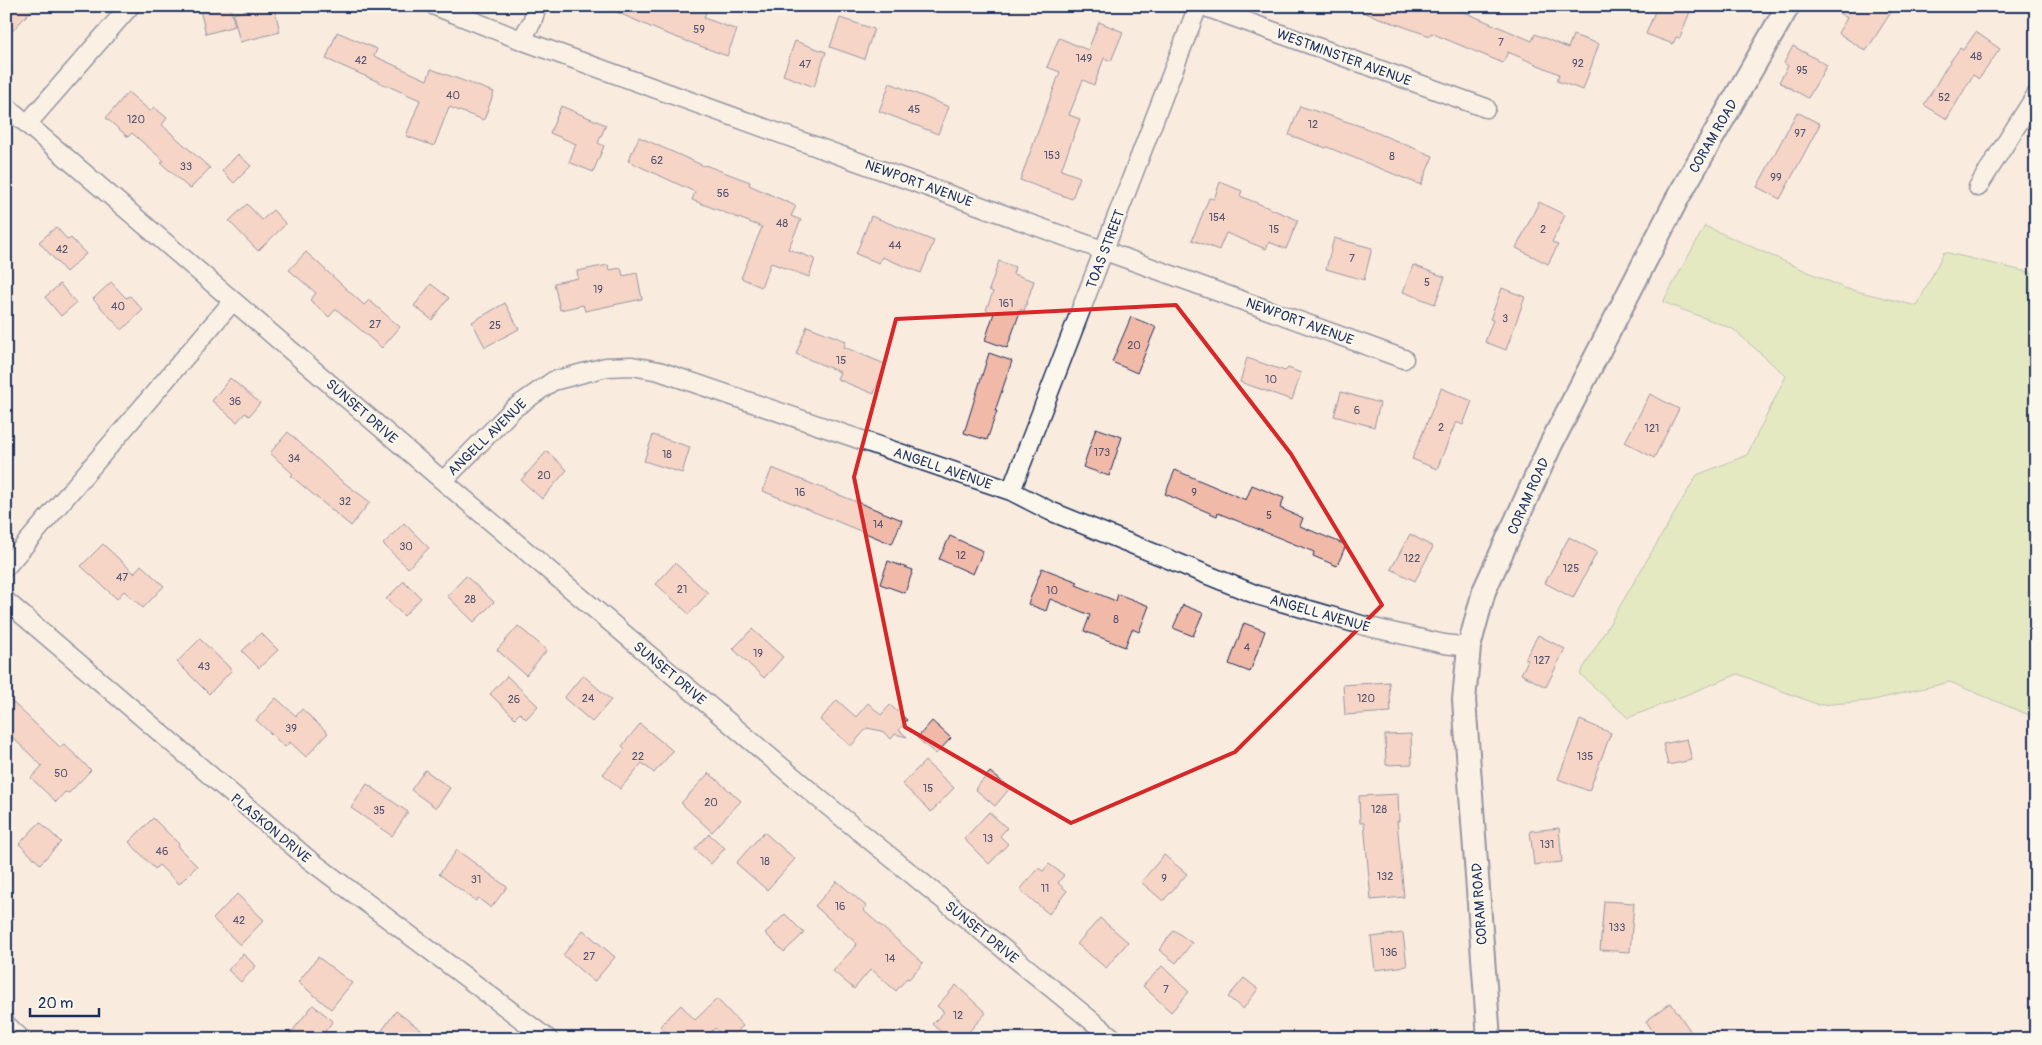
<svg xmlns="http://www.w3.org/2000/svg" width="2042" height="1045" viewBox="0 0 2042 1045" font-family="Pangolin,sans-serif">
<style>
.green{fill:#c9e79f;stroke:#728b7e}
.building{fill:#f1b9a8;stroke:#1b2f5e}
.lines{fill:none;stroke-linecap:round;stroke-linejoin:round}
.service-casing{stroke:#1b2f5e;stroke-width:12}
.minor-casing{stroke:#1b2f5e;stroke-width:21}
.tertiary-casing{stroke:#1b2f5e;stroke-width:26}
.service{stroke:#fbf7ec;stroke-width:9}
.minor{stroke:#fbf7ec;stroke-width:18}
.tertiary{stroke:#fbf7ec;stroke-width:22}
.marked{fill:none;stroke:#d62828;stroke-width:4;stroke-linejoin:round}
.labels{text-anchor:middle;stroke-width:4;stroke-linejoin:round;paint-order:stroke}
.number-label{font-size:11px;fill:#505270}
.street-label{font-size:14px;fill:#1b2f5e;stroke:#fbf7ec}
</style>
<rect width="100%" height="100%" fill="#f9ebde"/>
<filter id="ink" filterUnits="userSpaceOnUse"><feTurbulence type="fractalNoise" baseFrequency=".02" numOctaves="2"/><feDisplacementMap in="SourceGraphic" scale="10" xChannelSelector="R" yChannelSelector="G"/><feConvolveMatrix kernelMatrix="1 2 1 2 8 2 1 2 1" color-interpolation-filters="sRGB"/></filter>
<g filter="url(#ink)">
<path class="green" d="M1705 226 1844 288 1917 306 1944 252 2036 274V718L1950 682 1869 701 1819 705 1738 674 1628 718 1580 674 1697 475 1747 455 1786 376 1733 329 1663 302Z"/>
<path class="building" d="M6 6H35L6 38Z
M214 6H230L235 26 206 34 200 10Z
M264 6H274L280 32 240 42 233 14Z
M603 6H673L687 12 689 6H708L704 18 737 30 727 56 662 32Z
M1355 6H1450L1532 41 1535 34 1568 48 1573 35 1599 44 1583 90 1557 81 1559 74 1508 52 1503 63 1431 33 1430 36 1354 9Z
M1657 6H1692L1680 38 1676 37 1673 44 1646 34Z
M1828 6H1895L1866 51 1838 33 1847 18Z
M840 18 874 29 864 59 830 47Z
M1099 22 1123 32 1111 61 1104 58 1094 85 1083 80 1069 115 1080 119 1061 170 1080 177 1072 199 1020 180 1060 72 1047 67 1059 38 1088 50Z
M337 32 377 49 374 56 427 80 431 69 494 92 484 120 449 107 434 146 406 136 420 100 326 59Z
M1976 32 2000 49 1979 79 1973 75 1947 119 1924 105 1947 66 1960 48 1963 50Z
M795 41 826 52 814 87 783 75Z
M1793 46 1827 65 1808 98 1779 82 1788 66 1784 63Z
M890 83 949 107 938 134 879 111Z
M128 92 150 111 154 107 167 118 162 125 210 168 190 189 161 163 164 161 132 133 128 137 106 118Z
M561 106 606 125 598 143 604 146 593 172 569 162 576 144 550 133Z
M1300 106 1363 127 1433 156 1421 185 1327 147 1326 148 1289 135Z
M1797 112 1820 124 1780 199 1757 187Z
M639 137 704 166 705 165 750 182 749 185 796 206 791 216 801 220 788 249 815 259 809 277 771 263 761 287 741 278 762 227 692 200 695 192 628 161Z
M238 154 251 166 234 183 222 171Z
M1220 182 1242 191 1240 196 1298 220 1286 249 1269 242 1266 249 1226 233 1219 250 1192 240 1209 198 1214 199Z
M1539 202 1565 215 1552 242 1558 245 1548 264 1516 248Z
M247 204 262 220 273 210 286 224 258 251 229 221Z
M871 216 934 241 921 273 882 257 879 263 856 254Z
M56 227 68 240 71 238 86 254 66 272 39 242Z
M1334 238 1372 248 1364 280 1326 269Z
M306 252 364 305 369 300 400 327 382 348 336 309 329 317 310 300 316 293 289 270Z
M999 261 1015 267 1013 274 1034 281 1024 311 1021 309 1007 348 985 340 994 313 986 310 993 292 989 290Z
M608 265 609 270 621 268 623 276 637 273 642 299 585 311 583 305 560 310 554 283 578 278 577 271Z
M1413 265 1445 277 1435 304 1403 292Z
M111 282 126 298 130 296 143 310 122 330 93 299Z
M60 284 76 303 61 316 45 297Z
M431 284 449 298 432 320 414 306Z
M1502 288 1525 297 1506 350 1485 342 1493 320 1490 319Z
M505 303 519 329 485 347 472 322Z
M1131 317 1156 327 1137 373 1112 362Z
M807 326 846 341 844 347 885 364 874 394 837 379 840 372 796 354Z
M989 353 1012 361 995 411H997L987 440 964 433Z
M1247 358 1285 371 1288 368 1301 373 1292 400 1240 382Z
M230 378 260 403 249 416 245 413 237 422 212 401Z
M1441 388 1472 401 1463 425 1456 422 1437 469 1412 459Z
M1341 392 1380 403 1374 427 1334 416Z
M1650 394 1679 409 1654 458 1625 442Z
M1096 428 1122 437 1109 476 1083 467Z
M288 432 338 478 370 502 351 526 291 476 293 474 270 453Z
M653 435 690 447 682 473 644 461Z
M547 451 567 470 542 499 521 480Z
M772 468 902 520 892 544 763 491Z
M1175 470 1246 500 1252 485 1284 498 1280 508 1303 518 1300 526 1346 545 1337 566 1313 556 1314 552 1218 513 1217 516 1165 494Z
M404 523 429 548 408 568 383 544Z
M1410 534 1433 547 1415 581 1391 569Z
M950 536 983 551 973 574 939 559Z
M1569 537 1597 552 1573 598 1545 583Z
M103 544 134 573 141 565 164 586 143 608 124 591 117 599 81 566Z
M888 561 913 570 905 593 880 584Z
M675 563 708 593 689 614 656 584Z
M1042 568 1078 582 1076 585 1116 601 1118 594 1149 606 1139 632 1132 629 1125 647 1084 631 1090 615 1050 599 1046 611 1028 604Z
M466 576 494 602 474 622 447 596Z
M404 581 421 598 404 616 386 599Z
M1183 605 1203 613 1193 636 1173 628Z
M1244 623 1265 631 1250 672 1229 664Z
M518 626 547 650 526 675 497 650Z
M752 629 783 657 764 678 733 649Z
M261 633 278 650 259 668 242 651Z
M1538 635 1565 649 1546 687 1521 674 1528 660 1525 659Z
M200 639 232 670 209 694 177 662Z
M583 675 611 700 592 722 564 698Z
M507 676 538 706 526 719 520 713 515 718 490 694Z
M1389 682 1391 712 1345 715 1343 685Z
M6 696 60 747 64 744 91 770 69 793 65 792 56 802 31 778 42 766 6 731Z
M276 698 296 716 302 709 328 733 306 757 290 742 285 747 256 720Z
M837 700 856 717 868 703 881 715 890 705 907 720 899 730 907 737 895 734 891 739 882 731 867 728 851 746 820 720Z
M1580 720 1611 733 1589 791 1558 779Z
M932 721 951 738 936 754 917 738Z
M640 724 673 751 654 773 642 763 620 789 603 774 625 749 622 746Z
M1411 734 1412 764 1386 765 1385 735Z
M1687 739 1692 760 1668 765 1663 744Z
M925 761 954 788 931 812 902 784Z
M425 770 450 788 436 808 411 790Z
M990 772 1010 788 995 806 975 789Z
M709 773 741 801 712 832 681 803Z
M367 784 408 812 392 836 351 808Z
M1398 794 1399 821H1397L1404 897 1371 900 1364 823H1360L1359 796Z
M989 812 1007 828 1000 836 1008 844 989 864 964 839Z
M153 818 179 844 178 847 197 866 179 884 159 865 155 869 129 842Z
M40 822 61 842 40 864 19 844Z
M1559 828 1562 862 1534 865 1530 831Z
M764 832 795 859 767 890 736 863Z
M709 834 725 848 711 864 695 849Z
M457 850 507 887 491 908 478 898 476 901 439 874Z
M1164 855 1187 874 1163 901 1141 882Z
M1049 864 1064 875 1058 883 1067 891 1049 914 1020 890 1038 868 1043 871Z
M837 881 866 906 863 910 923 963 909 979 907 978 896 991 871 969 854 989 833 971 857 944 815 906Z
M237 894 264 920 240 945 213 919Z
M1604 901 1634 903 1630 952 1600 950Z
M785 914 804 933 784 952 765 933Z
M1100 918 1128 942 1106 968 1077 944Z
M583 930 615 957 594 982 563 955Z
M1174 930 1192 943 1176 963 1159 950Z
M1403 933 1407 966 1375 970 1371 937Z
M243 954 256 966 241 982 228 970Z
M318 957 352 983 331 1009 298 982Z
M1162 966 1189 992 1171 1012 1143 986Z
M1244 978 1258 989 1243 1009 1228 997Z
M956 985 986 1013 962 1039H949L932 1024 944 1012 937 1006Z
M717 999 743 1026 729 1039H726L715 1028 709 1034 714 1039H672L660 1026 681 1005 695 1020Z
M1671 1003 1696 1039H1658L1646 1021Z
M313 1005 333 1021 319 1039H286Z
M396 1011 433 1039H376Z"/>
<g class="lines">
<g class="service-casing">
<path id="service" d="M6 1018 28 1039"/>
</g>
<g class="minor-casing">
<path id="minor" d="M435 6 521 40 1404 359
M1203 6 1486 108
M521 40 532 22 537 6
M6 106 443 481 822 801 1114 1039
M27 124 130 6
M1978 187 2036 95
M443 481 513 409 553 381 606 367 632 366 659 371 1011 491 1050 511 1257 595 1365 626 1444 644 1469 647
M1011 491 1198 6
M6 567 233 301
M6 601 307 858 548 1039"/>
</g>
<g class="tertiary-casing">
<path id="tertiary" d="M1489 1039 1464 700 1469 647 1484 591 1551 444 1677 199 1788 6"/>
</g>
<use href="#service" class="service"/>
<use href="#minor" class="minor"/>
<use href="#tertiary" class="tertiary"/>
</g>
</g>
<path d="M0 0H2042V1045H0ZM1176 305 1291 454 1382 605 1235 752 1071 823 905 727 854 477 896 319Z" fill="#f9ebde" fill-opacity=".55" fill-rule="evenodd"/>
<path class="marked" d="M1176 305 1291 454 1382 605 1235 752 1071 823 905 727 854 477 896 319Z"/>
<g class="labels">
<g class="number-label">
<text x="699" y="33">59</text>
<text x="1501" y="46">7</text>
<text x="1976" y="60">48</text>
<text x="1084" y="62">149</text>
<text x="361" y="64">42</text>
<text x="1578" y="67">92</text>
<text x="805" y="68">47</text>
<text x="1802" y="74">95</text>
<text x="453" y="99">40</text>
<text x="1944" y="101">52</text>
<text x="914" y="113">45</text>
<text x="136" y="123">120</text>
<text x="1313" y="128">12</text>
<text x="1800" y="137">97</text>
<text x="1052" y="159">153</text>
<text x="1392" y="160">8</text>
<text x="657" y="164">62</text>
<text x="186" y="170">33</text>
<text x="1776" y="181">99</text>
<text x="723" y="197">56</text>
<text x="1217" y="221">154</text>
<text x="782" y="227">48</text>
<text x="1274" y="233">15</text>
<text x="1543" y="233">2</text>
<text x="895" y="249">44</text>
<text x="62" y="253">42</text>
<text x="1352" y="262">7</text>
<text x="1427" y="286">5</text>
<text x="598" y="293">19</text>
<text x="1006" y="307">161</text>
<text x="118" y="310">40</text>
<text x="1505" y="322">3</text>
<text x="375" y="328">27</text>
<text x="495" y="329">25</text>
<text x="1134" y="349">20</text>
<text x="841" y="364">15</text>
<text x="1271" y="383">10</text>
<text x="235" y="405">36</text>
<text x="1357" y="414">6</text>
<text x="1441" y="431">2</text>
<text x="1652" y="432">121</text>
<text x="1102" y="456">173</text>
<text x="667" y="458">18</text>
<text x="294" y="462">34</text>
<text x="544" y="479">20</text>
<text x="800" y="496">16</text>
<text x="1194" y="496">9</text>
<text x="345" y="505">32</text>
<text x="1269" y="519">5</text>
<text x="878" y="528">14</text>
<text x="406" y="550">30</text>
<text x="961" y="559">12</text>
<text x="1412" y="562">122</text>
<text x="1571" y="572">125</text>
<text x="122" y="581">47</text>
<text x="682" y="593">21</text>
<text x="1052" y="594">10</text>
<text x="470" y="603">28</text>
<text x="1116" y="623">8</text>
<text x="1247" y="651">4</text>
<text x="758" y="657">19</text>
<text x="1542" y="664">127</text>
<text x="204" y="670">43</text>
<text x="588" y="702">24</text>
<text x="1366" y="702">120</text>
<text x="514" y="703">26</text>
<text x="291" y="732">39</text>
<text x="638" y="760">22</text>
<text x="1585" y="760">135</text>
<text x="61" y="777">50</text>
<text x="928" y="792">15</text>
<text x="711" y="806">20</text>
<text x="1379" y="813">128</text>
<text x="379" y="814">35</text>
<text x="988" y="842">13</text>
<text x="1547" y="848">131</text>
<text x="162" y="855">46</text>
<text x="765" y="865">18</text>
<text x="1385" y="880">132</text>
<text x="1164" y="882">9</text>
<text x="476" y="883">31</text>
<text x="1045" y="892">11</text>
<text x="840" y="910">16</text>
<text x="239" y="924">42</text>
<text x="1617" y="931">133</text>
<text x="1389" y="956">136</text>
<text x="589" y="960">27</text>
<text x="890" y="962">14</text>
<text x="1166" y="993">7</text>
<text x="958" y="1019">12</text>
</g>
<g class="street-label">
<text transform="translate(1344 57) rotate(20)" y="5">WESTMINSTER AVENUE</text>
<text transform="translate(1713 136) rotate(-60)" y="5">CORAM ROAD</text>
<text transform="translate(919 183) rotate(20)" y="5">NEWPORT AVENUE</text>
<text transform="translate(1105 249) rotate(-69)" y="5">TOAS STREET</text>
<text transform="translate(1300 321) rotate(20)" y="5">NEWPORT AVENUE</text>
<text transform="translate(362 411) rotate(41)" y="5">SUNSET DRIVE</text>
<text transform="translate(487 437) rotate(-44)" y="5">ANGELL AVENUE</text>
<text transform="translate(943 468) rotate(19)" y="5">ANGELL AVENUE</text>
<text transform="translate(1528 496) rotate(-66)" y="5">CORAM ROAD</text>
<text transform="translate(1320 613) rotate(16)" y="5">ANGELL AVENUE</text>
<text transform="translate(670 673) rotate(40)" y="5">SUNSET DRIVE</text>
<text transform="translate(271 828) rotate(40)" y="5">PLASKON DRIVE</text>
<text transform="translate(1479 904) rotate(-94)" y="5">CORAM ROAD</text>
<text transform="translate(982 932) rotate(39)" y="5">SUNSET DRIVE</text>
</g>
</g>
<rect width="2042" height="1045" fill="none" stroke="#fbf7ec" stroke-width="25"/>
<rect x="12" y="12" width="2017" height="1020" fill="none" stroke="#1b2f5e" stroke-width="2" filter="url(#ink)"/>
<path d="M30 1008v8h69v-8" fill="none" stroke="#1b2f5e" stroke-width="2.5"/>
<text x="38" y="1008" font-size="15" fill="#1b2f5e" stroke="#fbf7ec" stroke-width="4" paint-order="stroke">20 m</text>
</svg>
